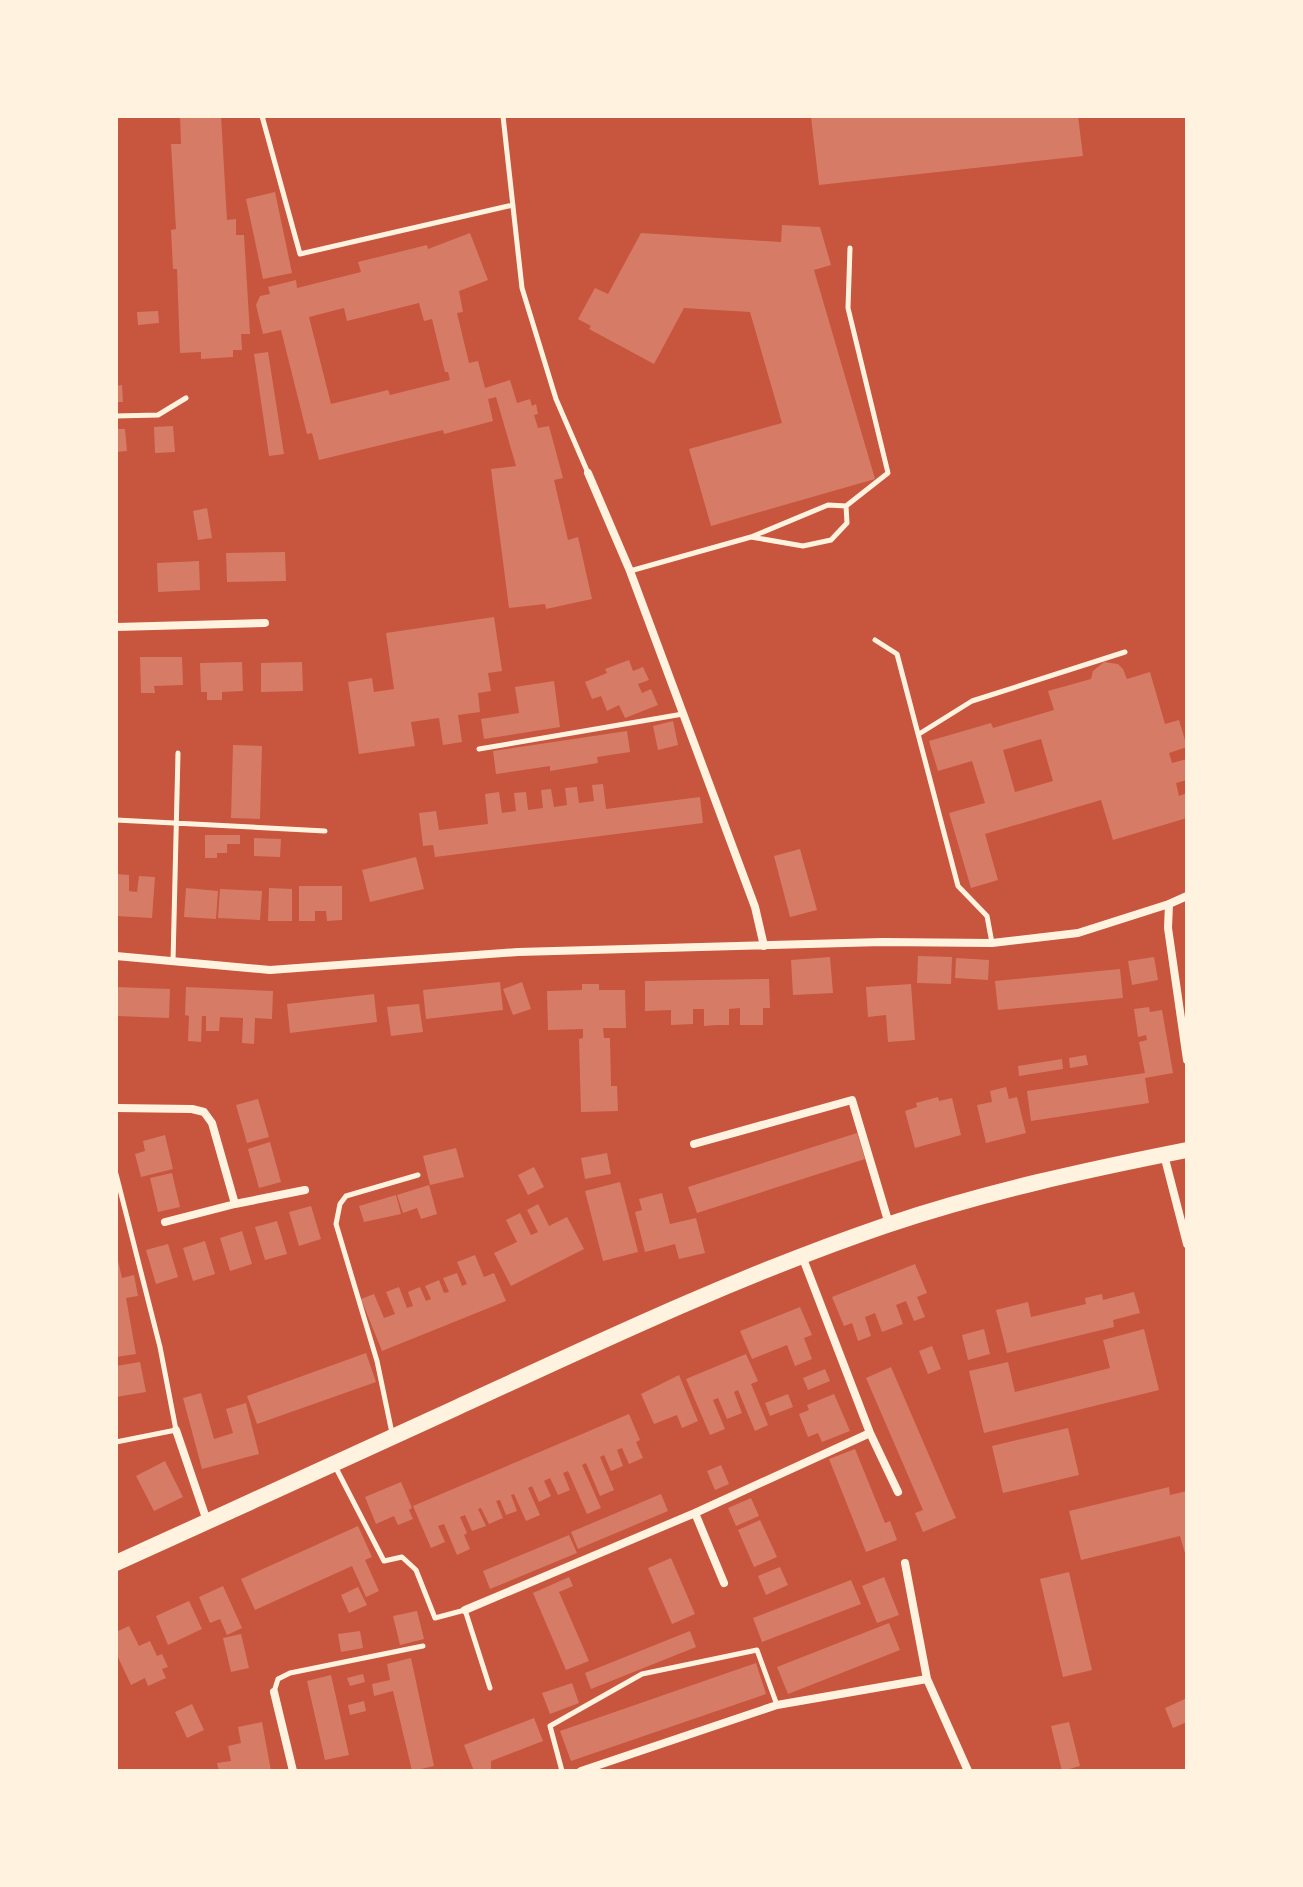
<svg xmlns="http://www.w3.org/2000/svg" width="1303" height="1887" viewBox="0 0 1303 1887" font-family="Georgia,serif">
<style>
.building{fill:#d67c66;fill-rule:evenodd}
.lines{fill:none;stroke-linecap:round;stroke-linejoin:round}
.service{stroke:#fff3e0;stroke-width:5}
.minor{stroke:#fff3e0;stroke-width:8}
.secondary{stroke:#fff3e0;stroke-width:16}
</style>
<rect width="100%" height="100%" fill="#c8553d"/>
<path class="building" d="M180 116H221L227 220 236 219V235H244L250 334H241L242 350H233V357L201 359V352L180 353 177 269H173L171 230 176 229 171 144H181Z
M823 116H1078L1083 156 819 185 811 117Z
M275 192 292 273 263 279 246 199Z
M782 225 820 227 831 265 814 270 875 479 711 526 689 449 782 423 750 312 684 308 654 364 589 329 591 326 578 319 595 288 608 294 641 233 781 242Z
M470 233 488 280 459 291 463 312 457 313 469 363 478 361 485 388 510 380 517 403 530 399 532 406 536 404 538 414 534 415 538 428 549 426 563 478 554 480 568 540 578 537 592 599 546 609 545 604 509 608 491 469 516 466 496 397 488 399 493 421 444 434 443 430 319 460 312 433 307 434 281 330 263 334 256 305 260 296 270 294 268 287 296 280 297 288 361 272 358 262 427 245 428 249ZM419 303 424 321 432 319 445 372H448L450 380 390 395 388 390 331 404 309 317 344 308 347 321Z
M158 311 159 323 138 325 137 312Z
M268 352 284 454 269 456 254 354Z
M122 385 123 402H116V386Z
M173 426 175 452 155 453 154 427Z
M116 429H125L127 451 116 452Z
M207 508 212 538 198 540 193 511Z
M285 552 286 581 227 582 226 553Z
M199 561 200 590 158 592 157 563Z
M494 617 502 671 488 673 491 691 478 693 480 712 458 715 462 742 443 745 439 718 411 722 415 746 359 754 348 682 372 678 374 692 394 689 386 633Z
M140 657H182L183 685 154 686 155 693H141Z
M629 660 633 671 643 667 649 680 638 684 642 693 651 689 658 705 625 718 619 705 607 711 601 696 592 699 585 682 607 673 605 669Z
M242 662 243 691 222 692V700H207V692H201L200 663Z
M302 662 303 691 261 692V663Z
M1104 662 1118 664 1123 669 1127 679 1150 672 1165 724 1179 720 1187 747 1169 753 1172 763 1187 759V780L1176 783 1179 796 1187 793V818L1113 840 1101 800 985 834 998 880 971 888 949 813 985 803 972 761 938 771 929 741 991 723 993 728 1054 710 1048 691 1091 679 1093 671ZM1041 739 1053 781 1015 792 1003 750Z
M554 681 560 727 484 739 481 719 519 713 515 687Z
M673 721 678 745 658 750 653 726Z
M627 731 630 752 597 757 598 763 550 771V766L496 774 493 751Z
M233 745 262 746 260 819 231 818Z
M603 784 606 809 700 797 703 823 435 857 433 845 423 846 419 813 436 811 439 830 488 824 485 794 499 792 502 813 516 811 514 793 526 792 528 810 543 808 541 790 551 789 554 807 567 805 565 788 577 787 579 803 594 801 592 785Z
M205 835H240V844H227V853H217V858H205Z
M254 838 281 839 280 857 254 856Z
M800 849 817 910 790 917 774 856Z
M416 857 424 889 370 902 362 870Z
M116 874 129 875V891L137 892 139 876 155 877 152 918 116 916Z
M299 886H342V920L327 921 326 911H315V921H299Z
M186 888 218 891 216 919 184 917Z
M269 888 292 889V921H268Z
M220 889 262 891 260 920 218 918Z
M918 956 952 957 951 984 917 983Z
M830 957 833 993 793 995 791 960Z
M1154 957 1158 980 1132 985 1128 961Z
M956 958 989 960 988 980 955 978Z
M1120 969 1123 998 998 1010 995 981Z
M769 979 770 1008H763V1025H740V1008L729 1009V1025H717L704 1026V1009H693V1024L671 1025V1010L645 1011V981Z
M500 982 503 1010 426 1019 423 990Z
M522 982 531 1009 513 1015 503 989Z
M582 984H599V990H625L626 1028H603L604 1038H610L611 1086H617L618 1111 581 1112 579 1039 583 1038V1029L548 1030 547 991 582 990Z
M911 984 915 1040 888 1042 886 1015 868 1017 866 987Z
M116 987 170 989 169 1018 116 1016Z
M186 987 273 991 272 1019 255 1018 254 1044 242 1043 243 1018 220 1017 219 1031H206V1016H202L201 1042 188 1041 189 1016 185 1015Z
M374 994 377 1022 290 1033 287 1004Z
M419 1004 423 1032 391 1036 387 1007Z
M1149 1007 1150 1012 1162 1010 1173 1073 1145 1078 1149 1103 1031 1121 1027 1091 1145 1073 1139 1042 1147 1040 1146 1035 1138 1037 1134 1009Z
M1086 1055 1088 1065 1070 1068 1069 1058Z
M1062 1059 1063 1069 1019 1076 1018 1066Z
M1006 1087 1009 1099 1017 1097 1026 1133 986 1143 977 1105 992 1102 990 1091Z
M938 1097 939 1101 952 1098 961 1135 915 1148 905 1111 917 1107 916 1103Z
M258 1099 269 1137 247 1143 236 1105Z
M857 1133 865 1159 697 1213 688 1187Z
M165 1135 173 1169 141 1177 135 1154 145 1151 143 1141Z
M270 1142 281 1182 259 1188 248 1149Z
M456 1148 464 1177 430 1185 423 1156Z
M607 1153 611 1174 585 1179 581 1158Z
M534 1167 544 1187 528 1195 518 1175Z
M172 1173 180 1207 158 1212 150 1178Z
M620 1182 638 1252 603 1261 585 1191Z
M429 1185 437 1214 421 1219 417 1208 403 1213 397 1195Z
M662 1193 670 1224 696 1218 705 1253 679 1259 675 1244 645 1252 635 1212 642 1210 639 1199Z
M396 1195 401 1214 364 1222 359 1206Z
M538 1204 549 1226 567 1217 584 1249 511 1286 494 1253 517 1242 506 1220 520 1213 531 1235 538 1232 527 1210Z
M311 1206 321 1239 299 1246 289 1212Z
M277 1221 287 1254 265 1260 255 1227Z
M242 1231 252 1264 230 1271 220 1238Z
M205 1241 215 1274 193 1281 183 1248Z
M168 1244 178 1277 156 1284 146 1250Z
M116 1252 122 1278 134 1275 138 1296 126 1298 136 1354 116 1357Z
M475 1255 484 1277 494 1273 506 1301 382 1351 361 1299 374 1294 384 1318 395 1314 386 1292 399 1287 407 1308 413 1306 408 1292 420 1287 426 1301 431 1299 425 1286 439 1280 444 1293 449 1292 443 1278 457 1273 462 1286 467 1284 457 1262Z
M915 1264 927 1293 917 1297 925 1317 914 1321 906 1301 896 1305 903 1324 882 1332 875 1313 865 1317 871 1336 858 1341 852 1323 844 1326 832 1297Z
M1134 1292 1140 1313 1113 1320 1114 1327 1007 1353 996 1310 1028 1302 1031 1317 1086 1304 1085 1298 1102 1294 1103 1300Z
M800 1307 812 1335 804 1338 812 1359 795 1366 787 1345 752 1359 740 1331Z
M984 1329 990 1354 968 1360 962 1335Z
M1144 1329 1159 1390 984 1433 969 1371 1008 1362 1015 1392 1110 1368 1103 1340Z
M932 1346 941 1369 928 1374 919 1351Z
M366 1353 376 1382 257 1424 247 1396Z
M746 1354 758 1381 751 1384 768 1425 755 1431 738 1390 734 1392 742 1413 727 1419 718 1398 713 1400 725 1429 710 1435 686 1379Z
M140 1362 146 1392 116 1397V1366Z
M891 1367 956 1518 923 1532 915 1513 923 1510 866 1378Z
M825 1369 830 1381 808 1390 803 1378Z
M679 1375 698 1421 682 1428 677 1415 654 1424 641 1394Z
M201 1393 214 1439 233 1433 226 1409 246 1403 259 1454 202 1469 183 1398Z
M788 1394 793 1407 770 1416 765 1403Z
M834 1394 850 1431 822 1442 818 1433 808 1437 799 1414 809 1410 807 1405Z
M629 1414 640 1440 636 1442 643 1458 629 1464 622 1448 617 1450 623 1466 611 1471 604 1455 600 1457 614 1490 600 1496 586 1463 582 1465 601 1508 587 1514 568 1471 563 1473 570 1490 558 1495 550 1478 544 1481 551 1496 539 1502 532 1486 528 1488 540 1515 526 1521 514 1494 511 1495 517 1511 506 1515 500 1500 496 1501 503 1518 489 1524 481 1508 478 1509 486 1526 472 1531 465 1515 460 1517 467 1533 464 1535 470 1549 457 1555 444 1524 438 1526 445 1542 431 1548 413 1506Z
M1068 1428 1079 1475 1003 1493 992 1446Z
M855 1449 885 1523 890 1521 897 1540 866 1552 829 1459Z
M165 1461 183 1497 154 1511 136 1476Z
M721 1465 729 1484 715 1490 707 1471Z
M401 1482 412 1508 409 1510 413 1519 398 1525 394 1516 376 1524 365 1497Z
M1169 1487 1170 1495 1187 1491V1560L1180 1536 1081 1560 1069 1511Z
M661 1494 668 1511 578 1549 571 1532Z
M751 1498 759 1516 736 1526 728 1508Z
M760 1520 777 1557 754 1567 738 1530Z
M358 1526 372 1557 365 1560 379 1591 366 1597 352 1566 255 1610 241 1579Z
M569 1535 577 1553 490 1589 483 1571Z
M671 1558 695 1614 672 1624 648 1568Z
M780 1567 788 1585 766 1595 758 1576Z
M1069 1572 1092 1670 1063 1677 1040 1579Z
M569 1577 573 1586 559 1592 589 1661 566 1670 533 1593Z
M884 1577 899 1615 877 1623 862 1586Z
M851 1580 861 1604 762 1642 753 1618Z
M223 1586 242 1628 227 1635 220 1619 210 1623 199 1597Z
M358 1587 367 1605 349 1613 341 1595Z
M189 1601 202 1629 168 1645 156 1616Z
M417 1611 424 1639 400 1645 393 1616Z
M889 1623 900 1650 788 1694 777 1667Z
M129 1626 139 1646 150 1641 157 1656 162 1654 168 1667 162 1669 166 1678 148 1686 145 1678 131 1685 116 1653V1632Z
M360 1631 363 1648 341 1652 338 1634Z
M690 1631 696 1647 591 1689 585 1673Z
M241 1634 249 1668 231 1672 223 1638Z
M411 1658 434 1766 412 1771 393 1691 374 1696 372 1684 390 1680 387 1664Z
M756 1663 766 1694 571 1761 560 1731Z
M363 1674 365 1682 350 1686 347 1678Z
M331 1675 349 1755 325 1760 307 1681Z
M572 1683 579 1703 550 1714 542 1693Z
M1187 1698V1722L1173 1728 1165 1708Z
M364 1701 366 1711 350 1715 348 1705Z
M192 1704 204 1730 187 1738 175 1712Z
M534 1718 543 1741 491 1761V1771H474L464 1745Z
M262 1722 271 1771H219L217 1763 231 1761 228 1746 241 1743 238 1727Z
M1069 1722 1080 1766 1062 1771 1051 1726Z"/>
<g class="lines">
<path class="service" d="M262 116 300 254 513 205
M503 116 522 288 556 399 588 473
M116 416 158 415 186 398
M846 506 888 473 848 308 850 248
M630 571 751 537 828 505 846 506 847 523 831 540 803 546 751 537
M875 640 897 654 958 886 987 916 992 943
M919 734 972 701 1125 652
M479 749 683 714
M116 820 325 831
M173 962 178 753
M116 1174 160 1347 176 1430 116 1442
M392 1433 377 1361 336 1224 340 1204 346 1196 418 1175
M336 1468 384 1561 402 1557 416 1570 435 1618 465 1610 490 1688
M274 1692 278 1679 290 1673 423 1646
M562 1771 550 1726 642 1674 757 1650 777 1705"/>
<path class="minor" d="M588 473 630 571 755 907 764 946
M116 627 265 623
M1169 904 1168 928 1187 1060
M116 956 270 970 518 952 882 942 992 943 1078 933 1169 904 1187 896
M116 1108 192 1109 204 1112 212 1123 235 1204 165 1222
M694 1144 852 1100 889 1224
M1164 1155 1187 1244
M235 1204 305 1190
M802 1256 870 1433 898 1492
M176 1430 207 1521
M905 1563 927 1679
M724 1583 695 1513 870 1433
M465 1610 695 1513
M274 1692 293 1771
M581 1771 777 1705 927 1679 968 1771"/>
<path class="secondary" d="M116 1563C230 1511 344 1460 458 1407 599 1342 740 1275 887 1225 985 1192 1086 1170 1187 1150"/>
</g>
<rect width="1303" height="1887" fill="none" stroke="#fff3e0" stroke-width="236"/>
</svg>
